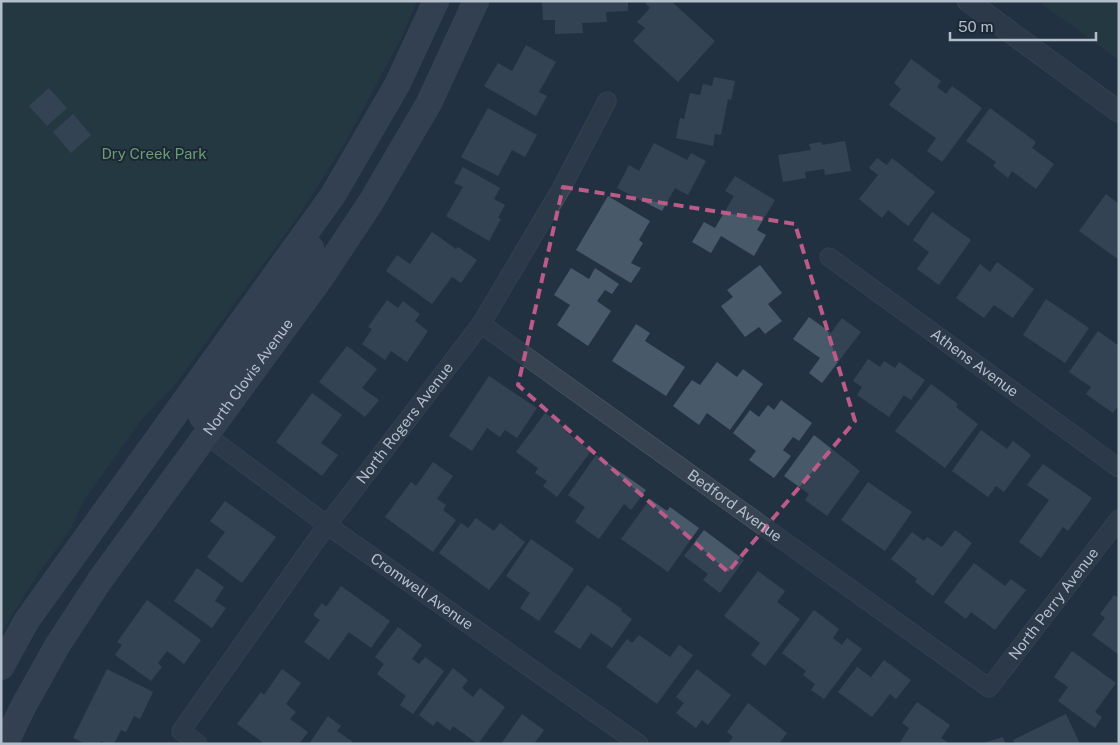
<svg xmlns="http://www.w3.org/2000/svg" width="1120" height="745" viewBox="0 0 1120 745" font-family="'Public Sans',sans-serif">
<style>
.green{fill:#254042}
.building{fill:#48596a}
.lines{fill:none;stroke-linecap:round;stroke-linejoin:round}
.minor-casing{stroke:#55616e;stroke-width:19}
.tertiary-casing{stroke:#55616e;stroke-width:22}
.secondary-casing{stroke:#55616e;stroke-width:26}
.minor{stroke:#374350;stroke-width:18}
.tertiary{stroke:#374350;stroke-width:21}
.secondary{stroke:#455264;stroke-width:25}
.marked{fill:none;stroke:#bc5a88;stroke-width:4;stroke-dasharray:10 6;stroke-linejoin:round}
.labels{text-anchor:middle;stroke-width:4;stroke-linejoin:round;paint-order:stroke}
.park-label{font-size:15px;fill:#699e71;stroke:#1c2835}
.street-label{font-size:15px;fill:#b3becb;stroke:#1c2835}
</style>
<rect width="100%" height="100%" fill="#233241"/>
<path class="green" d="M1 1H417L400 40 346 141 302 211 174 386 142 419 84 500 70 530 33 581 1 634Z
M1038 1H1119V60Z"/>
<path class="building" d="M542 1H628V11L606 12 607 22 582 23 583 33 555 34V20H543Z
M647 1H671L715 41 678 82 633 41 645 28 637 22 650 8 645 3Z
M526 45 556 62 539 92 547 96 536 116 484 86 498 63 512 71Z
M911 59 941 81 937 87 946 94 952 86 982 108 942 162 927 151 936 138 889 105 901 89 894 83Z
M714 77 735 81 731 100 728 99 721 135 715 134 713 146 676 138 680 118 684 119 690 93 700 95 703 84 712 86Z
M49 88 67 108 47 126 29 106Z
M488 108 537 135 525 157 512 150 498 176 461 157Z
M990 108 1036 142 1032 148 1054 164 1036 189 1012 171 1008 178 993 166 996 162 966 141Z
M73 114 91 135 71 153 53 132Z
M845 141 851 171 825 175 824 169 805 172 806 178 783 182 778 155 811 150 809 144 821 142 822 145Z
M654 143 687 160 691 153 706 161 688 195 675 188 662 211 617 188 629 165 639 171Z
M877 158 887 165 892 158 935 192 908 226 888 210 882 218 859 199 878 175 869 168Z
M463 167 500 188 494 199 505 205 498 218 501 219 489 241 446 216 463 187 454 183Z
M735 176 775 200 757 230 766 235 754 256 721 236 711 253 692 242 704 222 715 228 734 196 725 191Z
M1106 194 1119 204V260L1079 231Z
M608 196 650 221 639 240 643 243 631 263 641 268 631 283 576 250Z
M932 212 971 240 939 285 917 269 929 252 913 240Z
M432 232 456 249 458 247 477 260 461 283 452 277 432 304 386 271 397 255 410 264Z
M997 262 1034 289 1013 318 994 305 984 318 956 298 980 264 990 272Z
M760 265 782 293 768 304 782 321 765 334 759 327 745 337 721 306 733 297 727 290Z
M571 268 589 279 595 268 619 284 612 294 605 290 597 301 611 311 588 346 557 325 570 305 554 295Z
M1046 299 1089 328 1065 363 1023 335Z
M387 300 398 308 403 301 420 314 415 321 428 331 407 362 391 351 385 360 362 344 372 329 368 327Z
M809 317 831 333 842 318 861 332 822 383 809 373 820 358 793 339Z
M636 324 650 333 645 341 685 367 666 396 612 361Z
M1098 331 1119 346V405L1113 413 1086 394 1091 387 1069 372Z
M347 346 377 369 362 388 379 400 365 417 319 382Z
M868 359 880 367 884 361 895 368 899 362 925 380 911 400 904 395 889 417 857 395 862 387 853 381Z
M717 362 737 377 743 369 763 384 730 430 707 413 699 425 673 406 692 380 700 385Z
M489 376 537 408 517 438 505 430 500 437 487 428 472 451 449 436Z
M931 384 958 404 956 407 978 424 945 468 895 431Z
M312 393 342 415 321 443 338 455 322 476 276 442Z
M781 400 812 423 799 441 793 437 783 450 791 456 774 478 749 460 756 451 733 433 750 410 759 417 768 405 774 410Z
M545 413 568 430 566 432 591 451 557 497 543 486 547 481 535 473 538 468 516 452Z
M981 430 1007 449 1013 441 1031 455 1004 492 996 486 988 497 952 471Z
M814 435 860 471 827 516 805 500 809 494 784 476Z
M596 455 646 490 631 510 624 504 599 539 575 522 585 507 568 495Z
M433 462 453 476 437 499 446 505 443 510 456 520 433 552 385 517 411 482 416 486Z
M1043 464 1092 498 1068 531 1063 527 1041 558 1019 542 1049 500 1027 485Z
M868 482 912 512 885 551 841 520Z
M650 499 667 511 670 507 699 528 668 572 621 539Z
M225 501 276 537 242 583 207 557 225 532 210 521Z
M476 518 494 531 500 523 525 542 489 590 439 553 461 523 468 528Z
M704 530 744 560 720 593 703 580 708 574 684 556Z
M955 530 972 543 933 596 915 582 917 579 891 559 912 532 924 541 927 537 942 547Z
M531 539 574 569 539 621 520 608 530 593 506 576Z
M974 563 1005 586 1011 579 1026 590 995 630 971 612 966 619 944 602Z
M197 568 224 587 215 601 226 608 212 628 174 601Z
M758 571 785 591 777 602 800 619 765 666 751 655 760 643 724 616Z
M587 585 622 609 621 611 632 619 612 648 591 633 580 649 554 632Z
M341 586 390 621 371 648 349 632 329 660 304 642 320 620 313 615 322 603 326 607Z
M1114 595 1119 598V655L1092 635 1105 618 1100 614Z
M147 600 201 640 184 664 167 651 158 663 162 667 151 681 115 655 122 645 117 642Z
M814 610 839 629 833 638 842 645 847 638 862 649 824 699 811 690 815 684 803 675 806 671 782 653Z
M398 627 422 645 412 659 419 664 425 657 444 671 413 714 400 705 406 696 377 674 384 664 375 657Z
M639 635 670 657 679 645 693 655 657 704 606 667 627 639 632 643Z
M1072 651 1116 683 1095 712 1102 717 1095 728 1058 701 1068 687 1054 677Z
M884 660 911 680 896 699 890 694 872 717 838 692 857 667 871 677Z
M453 668 468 680 462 688 473 697 480 688 505 707 478 744 453 726 450 731 437 721 433 726 419 715Z
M107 669 153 692 140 719 134 716 126 732 121 730 114 744H106L101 741 100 744H86L73 738Z
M282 669 301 683 286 704 296 712 290 719 308 732 299 744H265L237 724 261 692 264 695Z
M697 669 731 695 708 725 702 720 696 728 676 713 684 703 676 697Z
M917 702 950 725 941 738 950 744H899L909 728 902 723Z
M748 703 787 733 779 744H728L733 737 727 732Z
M522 714 544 730 534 744H501Z
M1066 714 1080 744H1015L1013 740Z
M328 716 341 726 337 731 353 742 352 744H309Z
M1003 737 1005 744H984V743Z"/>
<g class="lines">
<g class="minor-casing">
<g id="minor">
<path id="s1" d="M829 257 1119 468"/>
<path id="s2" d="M481 324 989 688 1119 519"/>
<path id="s3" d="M205 434 327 525 639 744"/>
<path id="s4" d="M198 744 181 731 327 525 481 324 561 189 607 101"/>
</g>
</g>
<g class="tertiary-casing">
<path id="tertiary" d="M968 1 1119 112"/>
</g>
<g class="secondary-casing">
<g id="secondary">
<path d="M202 417 205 406 304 266 311 248"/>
<path d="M1 667 27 620 333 195 397 85 436 1"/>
<path id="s5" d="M5 744 23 707 57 646 100 580 320 279 371 202 429 103 476 1"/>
</g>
</g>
<use href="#minor" class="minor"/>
<use href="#tertiary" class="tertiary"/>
<use href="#secondary" class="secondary"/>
</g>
<path d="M0 0H1120V745H0ZM563 187 795 224 855 421 728 572 518 385Z" fill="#233241" fill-opacity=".55" fill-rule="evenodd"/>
<path class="marked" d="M563 187 795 224 855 421 728 572 518 385Z"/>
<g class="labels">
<g class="park-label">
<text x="154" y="159">Dry Creek Park</text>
</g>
<g class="street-label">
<text dy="5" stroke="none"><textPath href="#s1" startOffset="180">Athens Avenue</textPath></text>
<text dy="5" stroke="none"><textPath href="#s5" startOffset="441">North Clovis Avenue</textPath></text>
<text dy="5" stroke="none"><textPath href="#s4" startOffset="402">North Rogers Avenue</textPath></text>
<text dy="5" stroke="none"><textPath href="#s2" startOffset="312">Bedford Avenue</textPath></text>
<text dy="5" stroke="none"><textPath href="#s3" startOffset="268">Cromwell Avenue</textPath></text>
<text dy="5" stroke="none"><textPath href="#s2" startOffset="731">North Perry Avenue</textPath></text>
</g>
</g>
<rect width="1120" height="745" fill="none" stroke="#b3becb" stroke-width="5"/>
<path d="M950 32v8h146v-8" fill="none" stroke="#b3becb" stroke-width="2.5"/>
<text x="958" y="32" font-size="15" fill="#b3becb" stroke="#1c2835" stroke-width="4" paint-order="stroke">50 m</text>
</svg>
